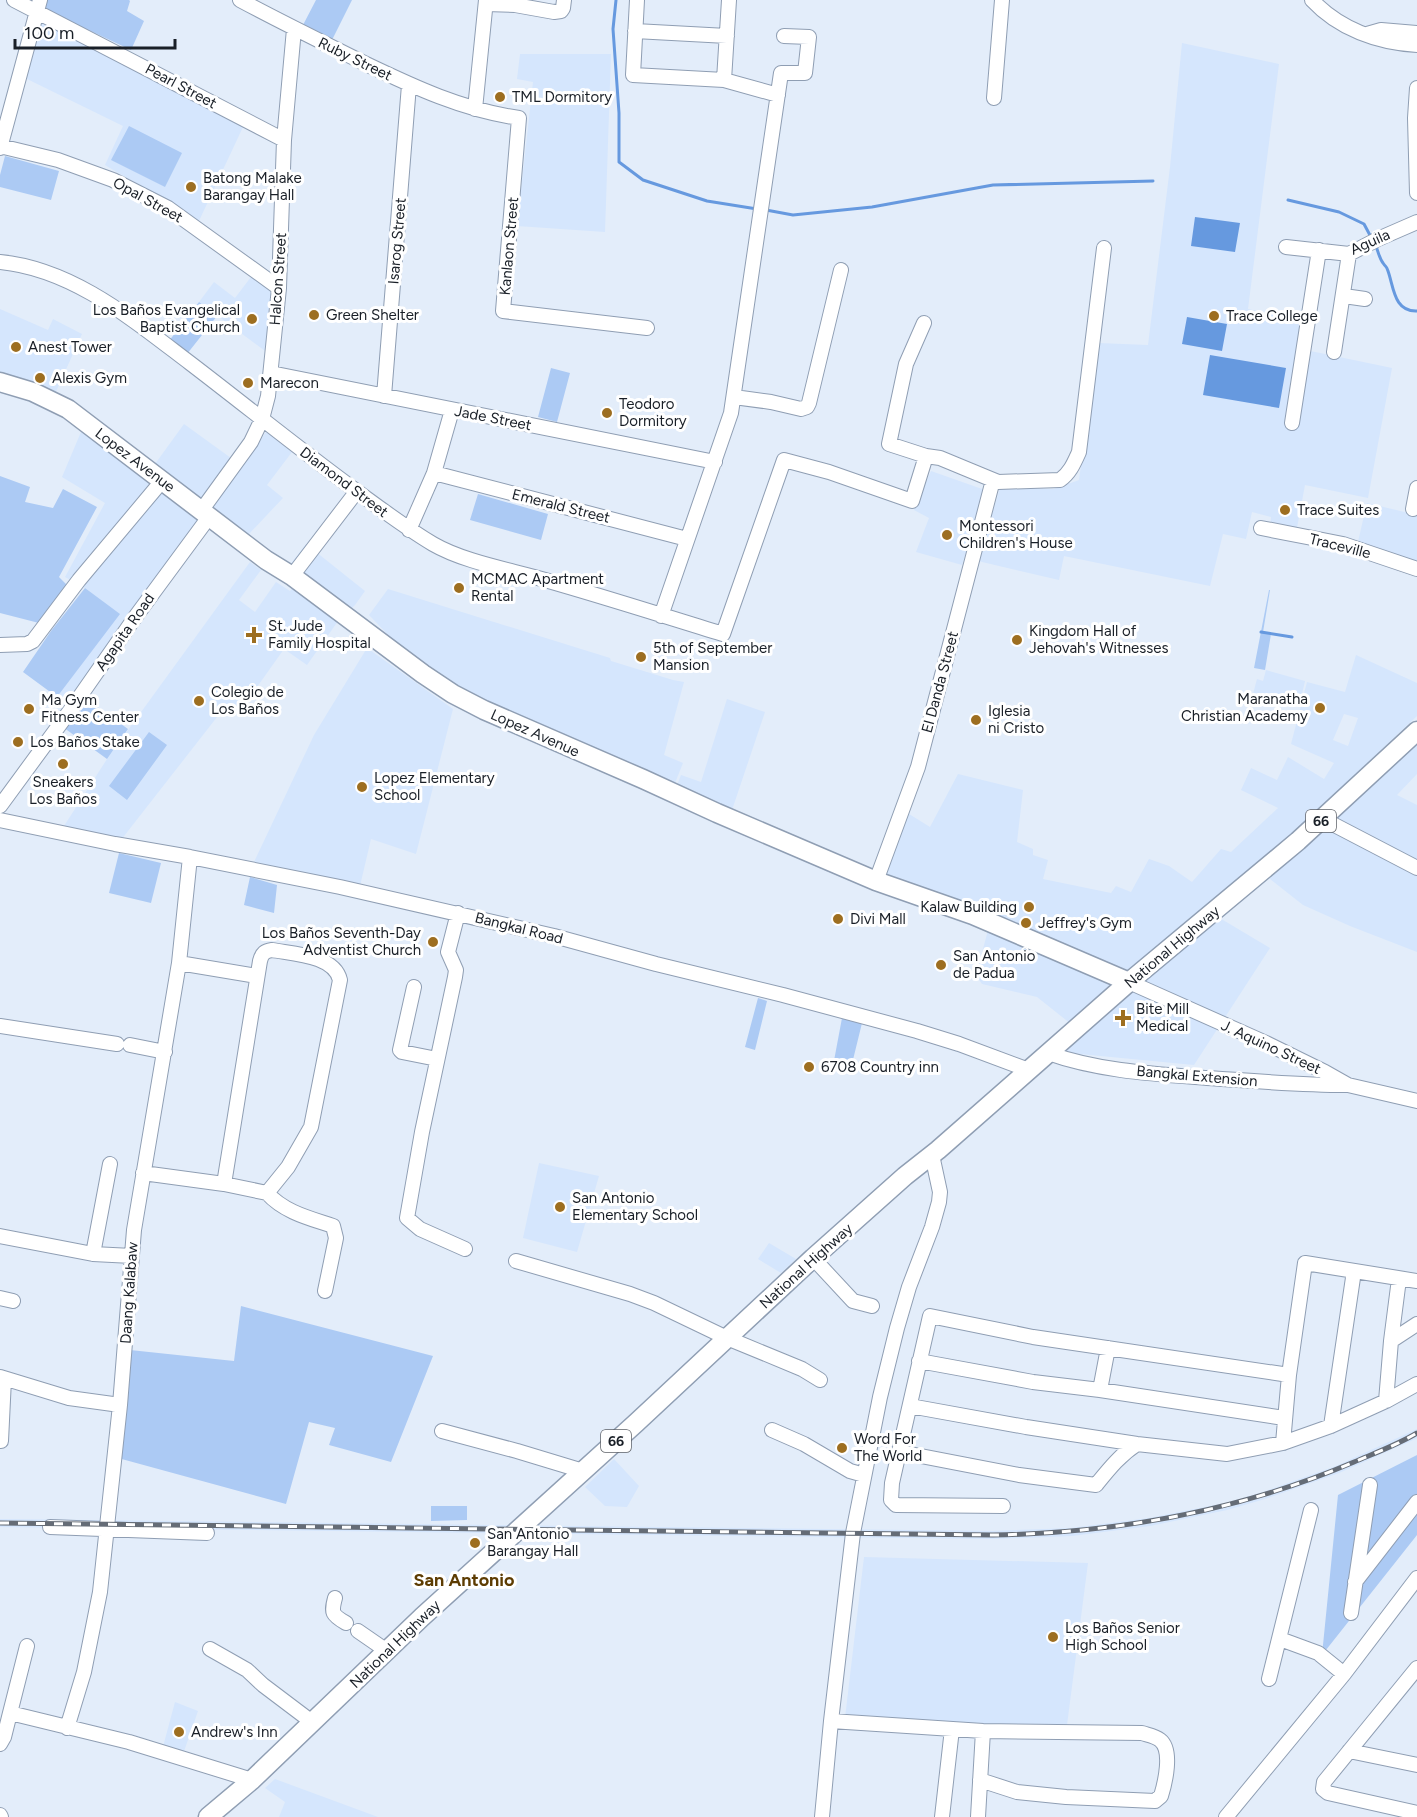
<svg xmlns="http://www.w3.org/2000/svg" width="1417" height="1817" viewBox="0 0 1417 1817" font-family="Figtree,sans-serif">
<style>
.built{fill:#d5e6fd;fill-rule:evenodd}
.green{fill:#accaf4}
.water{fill:#6699df}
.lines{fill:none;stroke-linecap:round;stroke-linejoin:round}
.stream{stroke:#6699df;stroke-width:3}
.minor-casing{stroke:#8f9eb3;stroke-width:16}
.major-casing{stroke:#8f9eb3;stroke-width:21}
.minor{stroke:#fff;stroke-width:14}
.major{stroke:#fff;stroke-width:18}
.rail-casing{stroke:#656c76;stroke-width:5}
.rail{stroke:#fff;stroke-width:3;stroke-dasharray:9;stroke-linecap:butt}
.poi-dot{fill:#9d6e20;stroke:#fff;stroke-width:2}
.labels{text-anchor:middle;stroke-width:6;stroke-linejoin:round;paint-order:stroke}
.shield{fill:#fff;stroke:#5e6268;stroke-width:1.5}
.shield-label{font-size:14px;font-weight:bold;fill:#191f27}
.street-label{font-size:15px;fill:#191f27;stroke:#fff}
.poi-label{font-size:15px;fill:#191f27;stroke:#fff;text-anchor:start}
.quarter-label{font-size:18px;font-weight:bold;fill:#5d3c02;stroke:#fff}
</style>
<rect width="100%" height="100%" fill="#e3edfa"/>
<path class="built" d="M39 24H52L243 127 198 223 162 199 105 165 123 126 25 78Z
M1182 43 1279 64 1248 309 1304 322 1301 349 1392 368 1368 498 1305 485 1296 533 1270 527 1271 517 1252 512 1246 539 1223 534 1210 586 1064 556 1059 580 978 561 1000 488 1054 489 1079 480 1098 343 1148 345 1170 167Z
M520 54H611L605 232 517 226 533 82 517 79Z
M251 277 273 292 268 353 199 302 214 282 235 298Z
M0 309 48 330 53 319 82 334 54 396 0 380Z
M89 413 155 464 184 424 242 466 266 432 292 452 267 485 283 498 248 535 217 513 72 708 57 697 119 614 85 588 65 577 105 503 62 477Z
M931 471 985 490 962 565 916 552 929 518 914 510Z
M1367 503 1417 515V567L1357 546Z
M306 544 365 591 355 605 336 624 307 665 284 649 240 711 228 703 121 840 64 826 107 759 250 562 261 570 239 600 255 612 276 582 290 591 302 576 289 566Z
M388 589 610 658 611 661 673 680 684 682 664 755 683 763 675 783 456 694 419 667 369 615Z
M367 648 453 709 416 854 371 839 360 886 254 862 314 735Z
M1356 655 1417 683V716L1260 864 1071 1024 1037 997 982 984 976 975 991 919 879 879 901 809 930 827 958 774 1023 790 1017 842 1033 849V855L1048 860 1043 879 1111 893 1116 886 1131 892 1149 859 1169 866 1192 882 1221 849 1231 852 1278 808 1241 790 1251 768 1277 780 1288 757 1324 779 1334 763 1291 744 1307 682 1345 692ZM1344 714 1358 718 1348 746 1333 740Z
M1266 670 1305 681 1299 707 1253 694 1257 679 1263 681Z
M727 699 765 712 732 810 677 785 681 775 701 782Z
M1417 735V774L1397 795 1417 805V952L1350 926 1303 905 1265 875Z
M1218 917 1270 948 1194 1065 1059 1052Z
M539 1163 599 1176 577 1252 523 1238Z
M769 1243 796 1259 781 1273 758 1259Z
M1417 1429V1438L1411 1441 1339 1473 1265 1499 1227 1510 1150 1526 1072 1536 993 1539 0 1527V1519L993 1531 1071 1528 1149 1518 1225 1503 1263 1492 1336 1466Z
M614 1459 639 1486 627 1507 605 1506 585 1487Z
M864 1557 1088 1563 1067 1725 962 1724 845 1718Z
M175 1702 198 1711 181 1760 161 1754Z
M275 1779 378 1817H279L285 1802 265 1788Z"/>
<path class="green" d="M44 0H129L130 1 127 11 144 21 131 50 42 8Z
M316 0H352L332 40 303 25Z
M129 126 182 153 165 187 111 160Z
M5 156 59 171 51 200 0 187V175Z
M199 302 217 316 187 354 169 341Z
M551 368 570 373 557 422 538 417Z
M0 476 30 487 25 502 53 508 63 489 97 507 59 577 69 587 39 623 0 613Z
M478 494 548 514 541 540 470 520Z
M85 588 120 614 57 697 23 672 51 631Z
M1269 590H1270L1263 632 1271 634 1265 670 1254 668Z
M81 695 128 729 107 759 60 725Z
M149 732 167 745 127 800 109 786Z
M119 853 161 863 151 903 109 893Z
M250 877 277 885 274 913 244 905Z
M758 998 767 1001 755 1050 745 1047Z
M842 1018 862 1023 850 1072 833 1066Z
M241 1306 433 1356 391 1462 329 1445 335 1428 309 1422 286 1504 118 1458 130 1350 234 1361Z
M1417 1455V1535L1322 1655 1338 1495Z
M431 1506H467V1520L431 1521Z"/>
<path class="water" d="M1195 217 1240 223 1235 252 1191 246Z
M1187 317 1227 324 1222 351 1182 344Z
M1210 355 1286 368 1279 408 1203 395Z"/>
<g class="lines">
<path class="stream" d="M616 0 613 29 619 113V162L643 180 707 201 757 209
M1288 200 1339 212 1364 224 1372 239
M766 210 793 215 872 207 993 185 1153 181
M1375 244C1378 250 1379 258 1383 263 1387 269 1386 265 1388 271 1394 288 1394 312 1417 311
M1261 632 1292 637"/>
<g class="minor-casing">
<path id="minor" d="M14 0 284 140
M240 0C281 22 322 42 364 63 414 87 463 110 519 118L503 311 647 328
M637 0 633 75 724 80 778 95
M1312 0C1339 29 1378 43 1417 45
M486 4 515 5 554 12 561 11 563 8 564 0
M635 31 727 36
M1367 34 1381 30 1417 33
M724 80 729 0
M1417 88 1415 118 1417 193
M994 98 1002 0
M475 109 486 0
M0 146 58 160 113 180 168 208 279 288
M0 148 40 0
M1286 247 1349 254 1378 239 1417 222
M0 262C73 269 133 320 190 363 245 405 299 449 355 490 381 509 406 528 433 544 464 562 511 570 545 580 605 597 664 616 723 634L784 460 829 472 912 501 926 456
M1344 296 1365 299
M924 323 906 364 889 444 926 456 940 458 998 482 1060 480C1070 473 1074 463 1079 452L1104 248
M1334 352 1349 254
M271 373 715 462
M384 396 409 85
M734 397 771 402 801 409 807 407 809 403 841 270
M1292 423 1319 250
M434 473 687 539
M1413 509 1417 488
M201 511 251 442 262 419 268 396 279 288 284 140 294 29
M1261 528 1343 544 1417 569
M409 530 434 473 452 410
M292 576 357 491
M661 616 731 413 781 73H805L809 37 784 36
M0 645 27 644 33 641 79 580 162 481
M0 806 69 712 136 616 209 517
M1323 819 1417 868
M0 820 115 844 190 857 340 887 554 936 656 964 783 995 917 1031 959 1044 1029 1070
M876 881 918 767 993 480
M458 913 448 952 456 970 455 977 422 1132 407 1218 420 1229 465 1249
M272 950C293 954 334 955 340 980L311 1127 288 1167 267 1193 224 1184 260 961C262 953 265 951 272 950Z
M179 963 257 976
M1129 982 1266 1043 1325 1072 1348 1085 1417 1101
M414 987 400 1050 402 1052 437 1059
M0 1026 117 1044
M130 1045 165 1052
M1048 1053C1098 1071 1154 1074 1207 1078 1253 1081 1299 1085 1346 1085
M143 1173 224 1184
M267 1193C284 1212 309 1218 333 1226L336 1238 325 1291
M0 1236 93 1254 132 1256
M93 1254 110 1164
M813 1258 853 1301 872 1306
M516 1261 630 1294 654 1303 727 1338 802 1369 820 1380
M0 1298 13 1301
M1391 1341 1417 1324
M919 1361 1033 1382 1100 1390 1284 1418
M0 1377 69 1398 120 1405
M1100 1390 1108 1348
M1386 1401 1391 1341 1399 1279
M910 1406 1026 1427 1137 1444 1227 1454 1283 1443 1331 1426 1386 1401 1417 1384
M1331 1426 1354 1271
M772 1430 804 1444 850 1471 864 1475
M442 1431 517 1451 583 1471
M1 1441 4 1379
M1283 1443 1289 1375 1305 1263 1417 1281
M900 1452 1019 1475 1096 1485C1109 1469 1120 1455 1137 1444
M1003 1506 896 1505 891 1500 892 1483 930 1316 1033 1337 1289 1375
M50 1527 207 1533
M1355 1582 1417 1502
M335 1598C331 1613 332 1615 346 1623
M1351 1613 1370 1485
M358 1631 387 1651
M1280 1639 1318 1653 1344 1674
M210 1649 247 1670 263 1685 312 1722
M1417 1668 1324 1782 1323 1789 1328 1793 1417 1813
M1269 1679 1311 1510
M10 1713 27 1646
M831 1721 983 1731 1142 1733C1148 1735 1155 1736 1160 1740 1173 1750 1165 1783 1161 1796L1155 1801 1066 1797 1017 1792 980 1780
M67 1728 84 1672 100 1592 120 1405 134 1230 179 963 190 857
M0 1744 4 1737 10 1713 129 1742 252 1780
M1349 1751 1417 1765
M0 1815 1 1817
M822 1817 831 1721 853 1533 880 1397 897 1328 909 1287 932 1227 939 1202 940 1192 932 1155
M942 1817 952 1729
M978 1817 983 1731
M1226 1817 1344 1674 1417 1578"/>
</g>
<g class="major-casing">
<path id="major" d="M0 382 33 392 68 409 266 560 292 576 423 674 453 694 484 710 643 779 717 813 876 881 973 915 1129 982
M208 1817 252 1780 422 1617 636 1423 813 1258 905 1176 938 1150 1029 1070 1129 982 1298 841 1417 731"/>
</g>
<use href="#minor" class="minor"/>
<use href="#major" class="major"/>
<g class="rail-casing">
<path id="rail" d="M0 1523 993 1535C1118 1533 1239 1511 1354 1462 1375 1453 1397 1445 1417 1433"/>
</g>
<use href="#rail" class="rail"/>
</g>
<g class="poi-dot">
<circle cx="500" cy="97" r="6"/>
<circle cx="191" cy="187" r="6"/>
<circle cx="314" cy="315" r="6"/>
<circle cx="1214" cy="316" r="6"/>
<circle cx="252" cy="319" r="6"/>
<circle cx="16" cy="347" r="6"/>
<circle cx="40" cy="378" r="6"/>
<circle cx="248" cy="383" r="6"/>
<circle cx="607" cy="413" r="6"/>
<circle cx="1285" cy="510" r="6"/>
<circle cx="947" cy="535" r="6"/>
<circle cx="459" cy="588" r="6"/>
<path d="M251 626h6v6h6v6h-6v6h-6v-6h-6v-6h6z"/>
<circle cx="1017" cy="640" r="6"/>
<circle cx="641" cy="657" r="6"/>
<circle cx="199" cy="701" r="6"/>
<circle cx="1320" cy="708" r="6"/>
<circle cx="29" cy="709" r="6"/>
<circle cx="976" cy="720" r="6"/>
<circle cx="18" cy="742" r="6"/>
<circle cx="63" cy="764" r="6"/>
<circle cx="362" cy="787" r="6"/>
<circle cx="1029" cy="907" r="6"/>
<circle cx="838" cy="919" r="6"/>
<circle cx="1026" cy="923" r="6"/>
<circle cx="433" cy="942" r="6"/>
<circle cx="941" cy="965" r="6"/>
<path d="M1120 1009h6v6h6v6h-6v6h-6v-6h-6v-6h6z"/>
<circle cx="809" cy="1067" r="6"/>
<circle cx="560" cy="1207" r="6"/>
<circle cx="842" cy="1448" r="6"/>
<circle cx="475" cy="1543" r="6"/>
<circle cx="1053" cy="1637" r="6"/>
<circle cx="179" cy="1732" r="6"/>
</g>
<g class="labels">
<g class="shield">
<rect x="1306" y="810" width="30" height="22" rx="4.5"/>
<rect x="601" y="1430" width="30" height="22" rx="4.5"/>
</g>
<g class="shield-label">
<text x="1321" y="826">66</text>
<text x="616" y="1446">66</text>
</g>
<g class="street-label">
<text transform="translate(355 59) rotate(26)" y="5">Ruby Street</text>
<text transform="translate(181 86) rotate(28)" y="5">Pearl Street</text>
<text transform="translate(148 200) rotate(29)" y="5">Opal Street</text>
<text transform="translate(397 241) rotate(-85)" y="5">Isarog Street</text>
<text transform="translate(1370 242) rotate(-24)" y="5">Aguila</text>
<text transform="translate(509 246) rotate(-85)" y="5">Kanlaon Street</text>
<text transform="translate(278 279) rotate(-86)" y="5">Halcon Street</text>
<text transform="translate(493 418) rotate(11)" y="5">Jade Street</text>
<text transform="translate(135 460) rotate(37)" y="5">Lopez Avenue</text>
<text transform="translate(344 482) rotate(37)" y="5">Diamond Street</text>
<text transform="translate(561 506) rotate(14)" y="5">Emerald Street</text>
<text transform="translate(1340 546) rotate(14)" y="5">Traceville</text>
<text transform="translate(125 632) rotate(-55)" y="5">Agapita Road</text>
<text transform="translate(940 682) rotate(-75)" y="5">El Danda Street</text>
<text transform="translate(535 733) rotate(24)" y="5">Lopez Avenue</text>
<text transform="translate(519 928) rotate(14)" y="5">Bangkal Road</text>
<text transform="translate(1172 947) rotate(-40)" y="5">National Highway</text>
<text transform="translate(1271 1047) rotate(25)" y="5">J. Aquino Street</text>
<text transform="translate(1197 1076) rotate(5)" y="5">Bangkal Extension</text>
<text transform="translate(806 1266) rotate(-42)" y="5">National Highway</text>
<text transform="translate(129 1293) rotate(-86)" y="5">Daang Kalabaw</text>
<text transform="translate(395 1644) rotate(-44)" y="5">National Highway</text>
</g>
<g class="poi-label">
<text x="512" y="102">TML Dormitory</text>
<text x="203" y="183">Batong Malake<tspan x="203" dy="17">Barangay Hall</tspan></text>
<text x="240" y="315" text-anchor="end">Los Baños Evangelical<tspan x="240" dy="17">Baptist Church</tspan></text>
<text x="326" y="320">Green Shelter</text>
<text x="1226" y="321">Trace College</text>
<text x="28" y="352">Anest Tower</text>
<text x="52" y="383">Alexis Gym</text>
<text x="260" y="388">Marecon</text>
<text x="619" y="409">Teodoro<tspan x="619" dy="17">Dormitory</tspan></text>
<text x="1297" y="515">Trace Suites</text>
<text x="959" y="531">Montessori<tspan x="959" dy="17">Children's House</tspan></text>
<text x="471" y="584">MCMAC Apartment<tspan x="471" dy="17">Rental</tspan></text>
<text x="268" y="631">St. Jude<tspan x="268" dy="17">Family Hospital</tspan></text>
<text x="1029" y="636">Kingdom Hall of<tspan x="1029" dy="17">Jehovah's Witnesses</tspan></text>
<text x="653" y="653">5th of September<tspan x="653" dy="17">Mansion</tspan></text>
<text x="211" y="697">Colegio de<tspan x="211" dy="17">Los Baños</tspan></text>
<text x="1308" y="704" text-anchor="end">Maranatha<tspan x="1308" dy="17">Christian Academy</tspan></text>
<text x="41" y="705">Ma Gym<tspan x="41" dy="17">Fitness Center</tspan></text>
<text x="988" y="716">Iglesia<tspan x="988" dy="17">ni Cristo</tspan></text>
<text x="30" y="747">Los Baños Stake</text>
<text x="374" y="783">Lopez Elementary<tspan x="374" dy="17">School</tspan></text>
<text x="63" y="787" text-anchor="middle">Sneakers<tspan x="63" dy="17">Los Baños</tspan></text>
<text x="1017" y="912" text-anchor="end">Kalaw Building</text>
<text x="850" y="924">Divi Mall</text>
<text x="1038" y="928">Jeffrey's Gym</text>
<text x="421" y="938" text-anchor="end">Los Baños Seventh-Day<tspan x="421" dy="17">Adventist Church</tspan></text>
<text x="953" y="961">San Antonio<tspan x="953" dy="17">de Padua</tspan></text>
<text x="1136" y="1014">Bite Mill<tspan x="1136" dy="17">Medical</tspan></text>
<text x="821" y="1072">6708 Country inn</text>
<text x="572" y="1203">San Antonio<tspan x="572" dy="17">Elementary School</tspan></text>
<text x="854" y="1444">Word For<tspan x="854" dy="17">The World</tspan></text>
<text x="487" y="1539">San Antonio<tspan x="487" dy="17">Barangay Hall</tspan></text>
<text x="1065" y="1633">Los Baños Senior<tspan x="1065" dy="17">High School</tspan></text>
<text x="191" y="1737">Andrew's Inn</text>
</g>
<g class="quarter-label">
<text x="464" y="1586">San Antonio</text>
</g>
</g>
<path d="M15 39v9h160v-9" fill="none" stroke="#191f27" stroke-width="3"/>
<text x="24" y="39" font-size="18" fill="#191f27" stroke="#ffffff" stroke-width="4.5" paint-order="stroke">100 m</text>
</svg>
